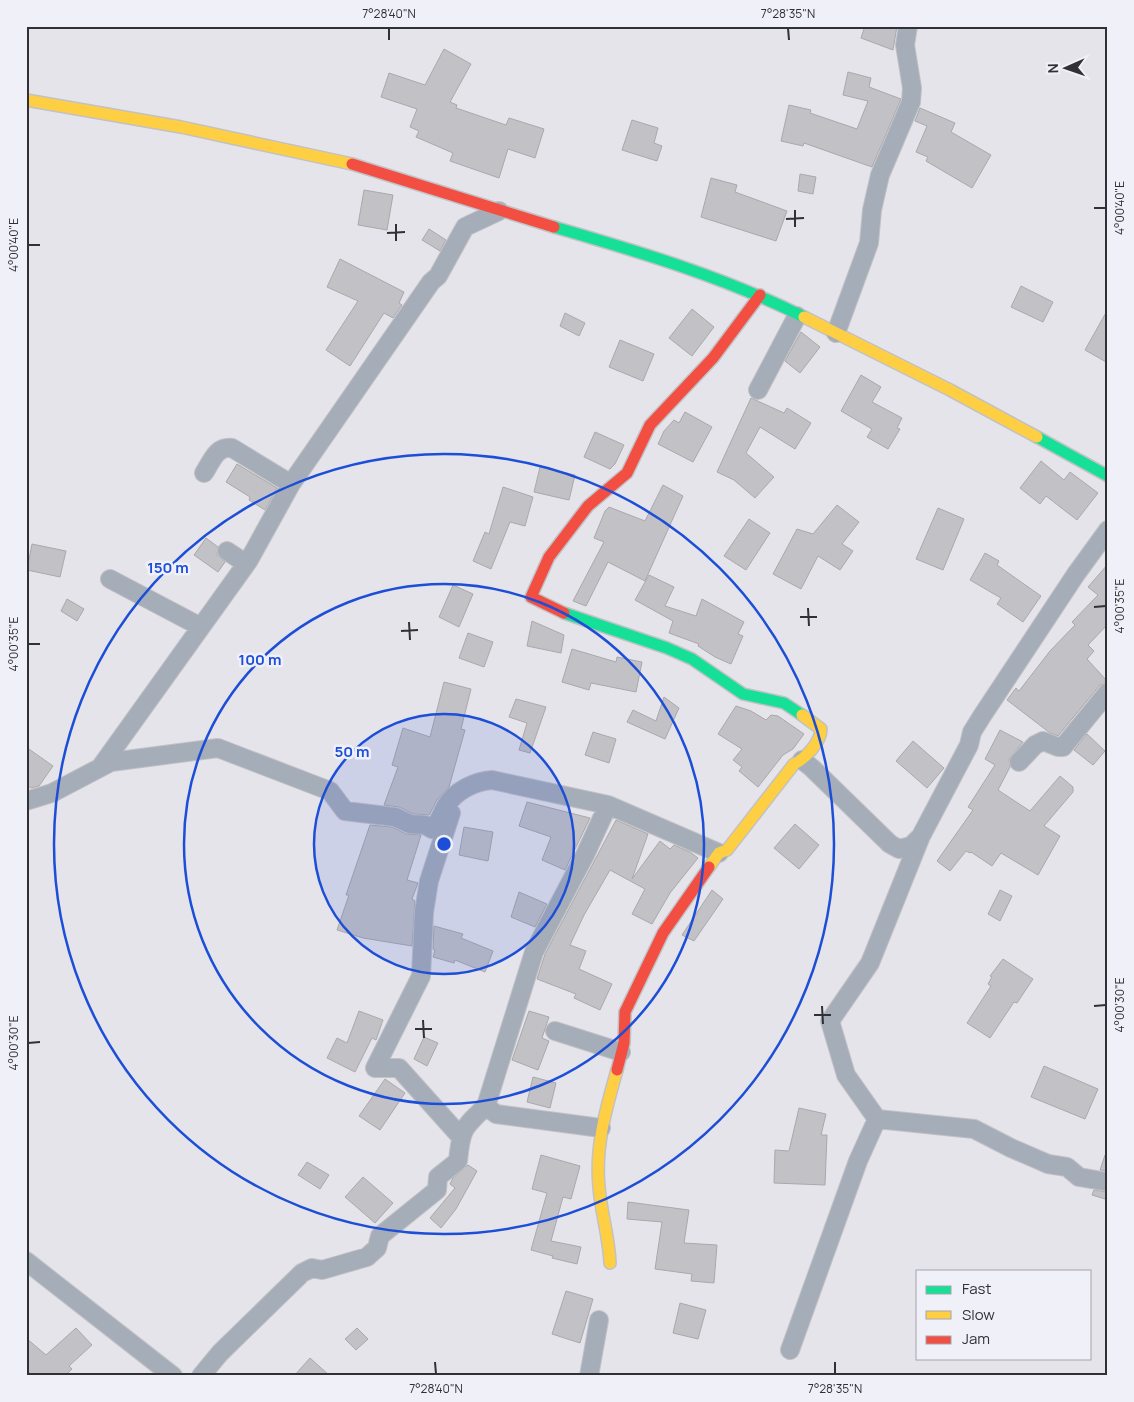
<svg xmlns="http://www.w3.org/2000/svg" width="1134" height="1402" viewBox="0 0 1134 1402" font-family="Manrope,sans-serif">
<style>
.building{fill:#c2c2c6;stroke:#a9a9ad}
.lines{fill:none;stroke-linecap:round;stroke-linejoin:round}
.street-casing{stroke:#c2c1c5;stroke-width:20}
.fast-casing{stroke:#c2c1c5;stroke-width:14}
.slow-casing{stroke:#c2c1c5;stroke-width:14}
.jam-casing{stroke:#c2c1c5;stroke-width:14}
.street{stroke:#a5adb9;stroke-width:18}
.fast{stroke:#16e098;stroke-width:11}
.slow{stroke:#ffcf43;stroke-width:11}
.jam{stroke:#f24e42;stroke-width:11}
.ticks{fill:none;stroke:#313135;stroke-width:2}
.ring{fill:none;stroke:#1d4ed8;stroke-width:2.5}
.centre{fill:#1d4ed8;stroke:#f0f0f9;stroke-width:2.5}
.ring-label{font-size:15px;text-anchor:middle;font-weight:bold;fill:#1d4ed8;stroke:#f0f0f9;stroke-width:5;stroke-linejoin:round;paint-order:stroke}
.neatline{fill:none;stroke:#313135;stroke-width:2}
.ticks-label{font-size:12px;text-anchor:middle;fill:#313135}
</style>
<rect width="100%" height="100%" fill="#e5e4ea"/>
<path class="building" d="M865 26H897L893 50 861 38Z
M444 49 471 64 450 102 457 105 456 108 506 125 509 118 544 129 535 158 508 149 499 178 450 161 453 153 416 137 419 131 410 127 417 109 381 97 389 73 425 85Z
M848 72 871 78 869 87 901 99 872 167 804 143 803 146 781 141 789 105 811 110 810 113 857 129 868 101 843 95Z
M920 108 955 123 951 132 991 155 972 188 926 161 928 157 916 152 927 126 915 121Z
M632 120 658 128 654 143 662 146 657 161 622 150Z
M800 174 816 177 813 194 798 191Z
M711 178 737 185 735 192 787 211 776 241 701 217Z
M364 190 393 195 387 230 358 225Z
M429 229 446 240 440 251 422 240Z
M340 259 404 292 399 303 402 305 393 318 384 313 350 366 326 350 358 301 327 287Z
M1021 286 1053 302 1043 322 1011 307Z
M692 309 714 327 692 356 669 338Z
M1108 309V363L1085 350Z
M565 313 585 323 579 336 560 326Z
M801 332 820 347 800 373 785 361Z
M620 340 654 354 643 381 609 367Z
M861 375 881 387 872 402 902 418 897 428 900 429 888 449 867 437 872 429 841 411Z
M751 398 784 413 787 408 811 423 795 449 760 427 746 453 774 477 755 498 734 480 717 472Z
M685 412 712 427 693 462 658 444 664 431 674 420 679 423Z
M595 432 624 445 615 464 610 469 584 457Z
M1041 461 1064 480 1070 472 1098 493 1077 520 1046 496 1040 504 1020 488Z
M237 464 277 488 265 510 249 500 250 497 226 482Z
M540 467 575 475 569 500 534 492Z
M663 485 683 496 645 581 608 562 586 606 573 601 604 542 594 538 605 511 609 507 645 521Z
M503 487 533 497 525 526 510 522 491 569 473 561 485 532 489 534Z
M837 505 859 522 842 544 853 551 840 570 818 556 801 589 773 574 797 529 813 534Z
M938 508 964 519 943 570 916 559Z
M749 519 770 533 746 570 724 556Z
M206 538 218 547 217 555 225 562 218 572 194 555Z
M32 544 66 551 60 577 27 570Z
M985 553 999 561 997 565 1041 596 1023 622 997 604 1001 598 970 580Z
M1108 564V624L1088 645 1094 651 1087 659 1108 682 1100 685 1058 736 1050 733 1007 700 1016 688 1019 691 1050 651 1075 625 1072 622 1098 595 1088 587Z
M649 575 674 587 665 606 696 616 702 599 744 622 738 634 743 636 731 664 715 657 698 646 699 644 669 633 673 621 635 600Z
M453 585 473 594 459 627 439 617Z
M67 599 84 609 77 621 61 611Z
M532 621 564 635 561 653 527 646Z
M468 633 493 642 484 667 459 658Z
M572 649 616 662 617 657 642 662 636 692 591 683 589 690 562 682Z
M444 682 471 689 461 729 465 730 449 787 437 800 429 815 413 814 399 807 384 805 398 767 392 765 403 728 430 737Z
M664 697 679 708 665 739 627 722 633 710 656 721Z
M516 699 546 707 530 753 519 750 527 723 509 717Z
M736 706 751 711 766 720 771 715 778 716 804 734 793 749 783 755 758 787 739 771 742 767 733 760 742 749 718 734Z
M1000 730 1023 742 1009 759 1010 767 998 790 1030 811 1060 776 1073 787V792L1044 826 1060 836 1038 875 1001 853 992 866 971 852 970 853 966 851 950 871 937 861 973 810 968 807 995 765 985 759Z
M593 732 616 739 609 763 585 755Z
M1087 734 1105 751 1093 765 1074 750Z
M913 741 944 768 927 788 896 761Z
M26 747 53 766 39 786 31 788 26 785Z
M527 802 590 818 565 870 542 860 551 837 519 826Z
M616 820 648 834 632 879 660 841 670 849 674 845 690 852 698 858 670 893 652 924 632 914 645 889 610 870 584 915 570 945 586 951 579 969 612 984 600 1010 574 998 576 994 537 979 545 954Z
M795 824 819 845 799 869 774 848Z
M370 825 392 827 406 834 421 835 407 880 418 883 412 899 415 901 412 946 363 938 337 930 349 895H346Z
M464 827 493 832 488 861 459 855Z
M712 890 723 899 694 941 682 935Z
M1000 890 1012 896 1000 921 988 914Z
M519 892 547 904 535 927 511 917Z
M434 926 463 934 461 938 493 951 485 972 455 960 454 963 433 957 435 950 433 949Z
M1003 959 1033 979 1017 1003 1014 1002 990 1038 967 1023 991 986 988 984 992 977 990 976Z
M359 1011 383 1020 376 1040 372 1038 355 1072 327 1058 337 1038 347 1043Z
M529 1011 549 1017 542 1038 549 1041 538 1070 512 1060Z
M424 1037 438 1043 427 1066 414 1059Z
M1044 1066 1098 1089 1085 1119 1031 1097Z
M533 1077 556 1083 550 1108 527 1102Z
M385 1079 405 1093 380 1130 359 1116Z
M799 1108 826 1114 821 1135H827L825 1185 774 1183 775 1150 789 1151Z
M541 1155 580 1166 571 1199 563 1197 551 1241 581 1247 577 1264 552 1258 553 1256 531 1250 547 1193 532 1189Z
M1105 1155 1108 1156V1171L1100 1170Z
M307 1162 329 1175 320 1189 298 1175Z
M468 1165 477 1171 456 1209 441 1228 430 1218 455 1188 450 1184 453 1178Z
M363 1177 393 1203 375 1223 345 1197Z
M1094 1190 1107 1192 1105 1199 1092 1195Z
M628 1202 689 1210 684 1243 717 1245 714 1283 691 1281 692 1274 655 1269 662 1222 627 1219Z
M566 1291 593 1299 580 1343 552 1334Z
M680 1303 706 1310 698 1339 673 1333Z
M76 1328 92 1345 69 1366 72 1369 65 1376H33L26 1369V1338L46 1355Z
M357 1328 368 1339 356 1350 345 1339Z
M310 1358 330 1376H294Z"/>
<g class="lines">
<g class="street-casing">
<path id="street" d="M836 333 869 243 872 210 880 175 911 102 912 88 905 45 908 26
M758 390 797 316
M204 473C212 461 216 446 232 448L291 484
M227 551 242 561 249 560 291 484 431 282 438 276 465 227 499 211
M110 579 201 627
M802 760 812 768 890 844 899 849 911 846 921 836 969 745 972 732 982 716 1076 574 1108 530
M1019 762 1035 745 1043 741 1058 747H1063L1108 692
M102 765 249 560
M26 801 52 793 111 762 218 748 330 791 345 811 395 817 410 824 425 825 432 829C440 822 441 814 446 806 455 791 475 781 492 780L608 805 719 853
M451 813 429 881 424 912 421 976 375 1068H399L460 1136
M555 1031 621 1052
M486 1106 534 952 585 855 608 805
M877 1119 974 1129 1011 1148 1048 1164 1067 1167 1079 1177 1108 1182
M26 1261 173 1376
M790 1350 858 1161 877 1119 846 1075 830 1021 870 963 921 836
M201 1376 220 1353 302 1273 312 1268 322 1270 367 1257 377 1248 380 1236 437 1190 438 1177 458 1161C461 1129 463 1128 486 1106L496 1114 601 1128
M589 1376 599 1320"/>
</g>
<g class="fast-casing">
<path id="fast" d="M554 227C640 252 724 277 804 317
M1037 437 1108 476
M564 613 667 648 692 659 743 694 784 703 802 715"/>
</g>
<g class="slow-casing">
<path id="slow" d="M26 100 181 127 352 164
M804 317 950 390 1037 437
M709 867 719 853 727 850 794 764C805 759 821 742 821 729L802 715
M610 1263C609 1237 601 1213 599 1187 595 1146 606 1109 617 1070"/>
</g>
<g class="jam-casing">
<path id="jam" d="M352 164 554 227
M564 613 531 597 549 557 588 506 627 473 650 425 713 358 760 295
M617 1070 624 1043 625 1012 663 933 709 867"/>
</g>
<use href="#street" class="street"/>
<use href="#fast" class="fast"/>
<use href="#slow" class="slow"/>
<use href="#jam" class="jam"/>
</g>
<path class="ticks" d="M389 28V40M788 28 789 40M1094 208H1106M795 210V227M786 219 804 218M396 224V241M387 233 405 232M28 245H40M1094 607 1106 606M808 608 809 626M800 617H817M409 622 410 640M401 631 418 630M28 644H40M822 1006 823 1024M1094 1006 1106 1005M814 1015H831M423 1020 424 1038M415 1029H432M28 1043 40 1042M435 1362 436 1374M835 1362V1374"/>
<circle cx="444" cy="844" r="130" fill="#1d4ed8" fill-opacity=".12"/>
<g class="ring">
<circle cx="444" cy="844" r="130"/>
<circle cx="444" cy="844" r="260"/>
<circle cx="444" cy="844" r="390"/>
</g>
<circle cx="444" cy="844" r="8" class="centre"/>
<g class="ring-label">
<text x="168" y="573">150 m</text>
<text x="260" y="665">100 m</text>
<text x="352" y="757">50 m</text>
</g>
<rect width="1134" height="1402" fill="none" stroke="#f0f0f9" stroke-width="55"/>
<rect x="916" y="1270" width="175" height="90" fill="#f0f0f9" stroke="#a4a4ab"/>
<rect x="926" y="1286" width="25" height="8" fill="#16e098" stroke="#a4a4ab"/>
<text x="962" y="1294" font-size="15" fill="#313135">Fast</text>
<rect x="926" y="1311" width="25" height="8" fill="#ffcf43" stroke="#a4a4ab"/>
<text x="962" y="1320" font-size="15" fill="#313135">Slow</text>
<rect x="926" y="1336" width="25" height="8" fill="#f24e42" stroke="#a4a4ab"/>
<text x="962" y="1344" font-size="15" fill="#313135">Jam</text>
<g transform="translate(1066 68) rotate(268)" stroke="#f0f0f9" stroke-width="4" paint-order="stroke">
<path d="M0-4L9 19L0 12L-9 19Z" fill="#313135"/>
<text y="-8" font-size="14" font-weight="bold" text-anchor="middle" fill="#313135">N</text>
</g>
<rect x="28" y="28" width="1078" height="1346" class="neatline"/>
<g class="ticks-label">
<text x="389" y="18">7°28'40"N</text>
<text x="788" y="18">7°28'35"N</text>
<text transform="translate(1120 208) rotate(-90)" y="4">4°00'40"E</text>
<text transform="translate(14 245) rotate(-90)" y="4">4°00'40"E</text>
<text transform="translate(1120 606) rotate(-90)" y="4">4°00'35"E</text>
<text transform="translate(14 644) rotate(-90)" y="4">4°00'35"E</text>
<text transform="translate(1120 1005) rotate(-90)" y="4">4°00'30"E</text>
<text transform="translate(14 1043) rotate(-90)" y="4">4°00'30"E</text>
<text x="436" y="1393">7°28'40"N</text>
<text x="835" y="1393">7°28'35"N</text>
</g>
</svg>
